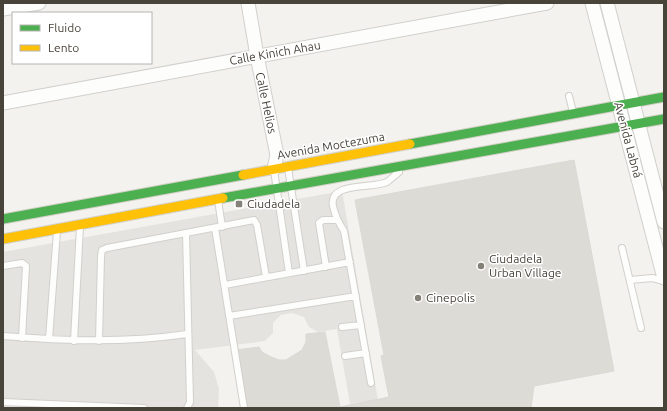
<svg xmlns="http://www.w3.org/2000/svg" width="667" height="411" viewBox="0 0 667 411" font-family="Ubuntu,sans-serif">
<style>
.parking{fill:#e5e3df}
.building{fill:#dddbd6;stroke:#dbd9d4}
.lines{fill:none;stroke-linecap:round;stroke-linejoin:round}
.lane-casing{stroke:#d1d0cc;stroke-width:8}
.street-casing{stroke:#d1d0cc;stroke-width:15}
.fast-casing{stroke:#d1cfc6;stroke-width:11}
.slow-casing{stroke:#d1cfc6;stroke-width:11}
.lane{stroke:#fdfdfc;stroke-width:6}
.street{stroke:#fdfdfc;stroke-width:13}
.fast{stroke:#4caf50;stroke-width:9}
.slow{stroke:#ffc107;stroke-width:9}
.poi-dot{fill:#848179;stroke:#fff;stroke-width:1.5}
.labels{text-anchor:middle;stroke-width:3;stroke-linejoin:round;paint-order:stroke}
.street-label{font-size:12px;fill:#49443a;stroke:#fff}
.poi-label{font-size:12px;fill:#49443a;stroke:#fff;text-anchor:start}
</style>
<rect width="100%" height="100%" fill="#f3f2ee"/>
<path class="parking" d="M342 191 378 400 350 404 337 329 318 332 309 327 304 317 292 313 281 315 273 323V333L265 341 195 350 214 372 219 389 218 408 3 407V252Z"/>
<path class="building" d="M574 160 614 371 534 386 531 408H246L236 350 259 347 262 352 269 356 279 360H286L302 350 306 342V334L325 332 340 407 389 397 381 356 384 355 355 200Z"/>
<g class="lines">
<g class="lane-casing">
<path id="lane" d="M569 96 573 112
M288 168 304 271
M274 170 289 273
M218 200 222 227
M215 228 244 408
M186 233 190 402 187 408
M622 248 641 328
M3 266 22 263 26 266 22 338
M326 267 319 223 323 220H336
M630 280 652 278 664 281
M225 285 350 262
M229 316 356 296
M342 327 361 325
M3 336C65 341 125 343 187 334
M49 339 57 231
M74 341 80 226
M99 341 101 256 102 250 107 248 254 220 257 225 266 277
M345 356 366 353
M371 383 344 231C338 222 335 216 333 206 328 181 374 189 387 182 391 179 395 175 399 172
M3 402 144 408"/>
</g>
<g class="street-casing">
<path id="street" d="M248 3 257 56 277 155 274 169
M592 3 664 278
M607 3 664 222
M3 9 39 3
M3 103 547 3"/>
</g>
<g class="fast-casing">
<path id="fast" d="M410 144 664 97
M223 198 664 119
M3 219 243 175"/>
</g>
<g class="slow-casing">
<path id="slow" d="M243 175 410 144
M3 239 223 198"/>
</g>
<use href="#lane" class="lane"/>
<use href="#street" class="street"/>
<use href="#fast" class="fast"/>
<use href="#slow" class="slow"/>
</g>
<g class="poi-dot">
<rect x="235" y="200" width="8" height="8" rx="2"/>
<circle cx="481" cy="266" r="4"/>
<circle cx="418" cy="298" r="4"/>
</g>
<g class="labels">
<g class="street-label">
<text transform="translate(275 53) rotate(-10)" y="4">Calle Kinich Ahau</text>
<text transform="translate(266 103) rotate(78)" y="4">Calle Helios</text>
<text transform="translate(628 140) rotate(75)" y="4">Avenida Labná</text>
<text transform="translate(331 146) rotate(-10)" y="4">Avenida Moctezuma</text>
</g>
<g class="poi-label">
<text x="247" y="208">Ciudadela</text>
<text x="489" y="263">Ciudadela<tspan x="489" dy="14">Urban Village</tspan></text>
<text x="426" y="302">Cinepolis</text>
</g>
</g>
<rect width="667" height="411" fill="none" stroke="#49443a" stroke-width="8"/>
<rect x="12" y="12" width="140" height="52" fill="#ffffff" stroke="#b6b4b0"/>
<rect x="20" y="25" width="20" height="6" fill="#4caf50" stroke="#b6b4b0"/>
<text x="48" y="32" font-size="12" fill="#49443a">Fluido</text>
<rect x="20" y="45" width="20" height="6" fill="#ffc107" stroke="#b6b4b0"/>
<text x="48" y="52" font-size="12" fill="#49443a">Lento</text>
</svg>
